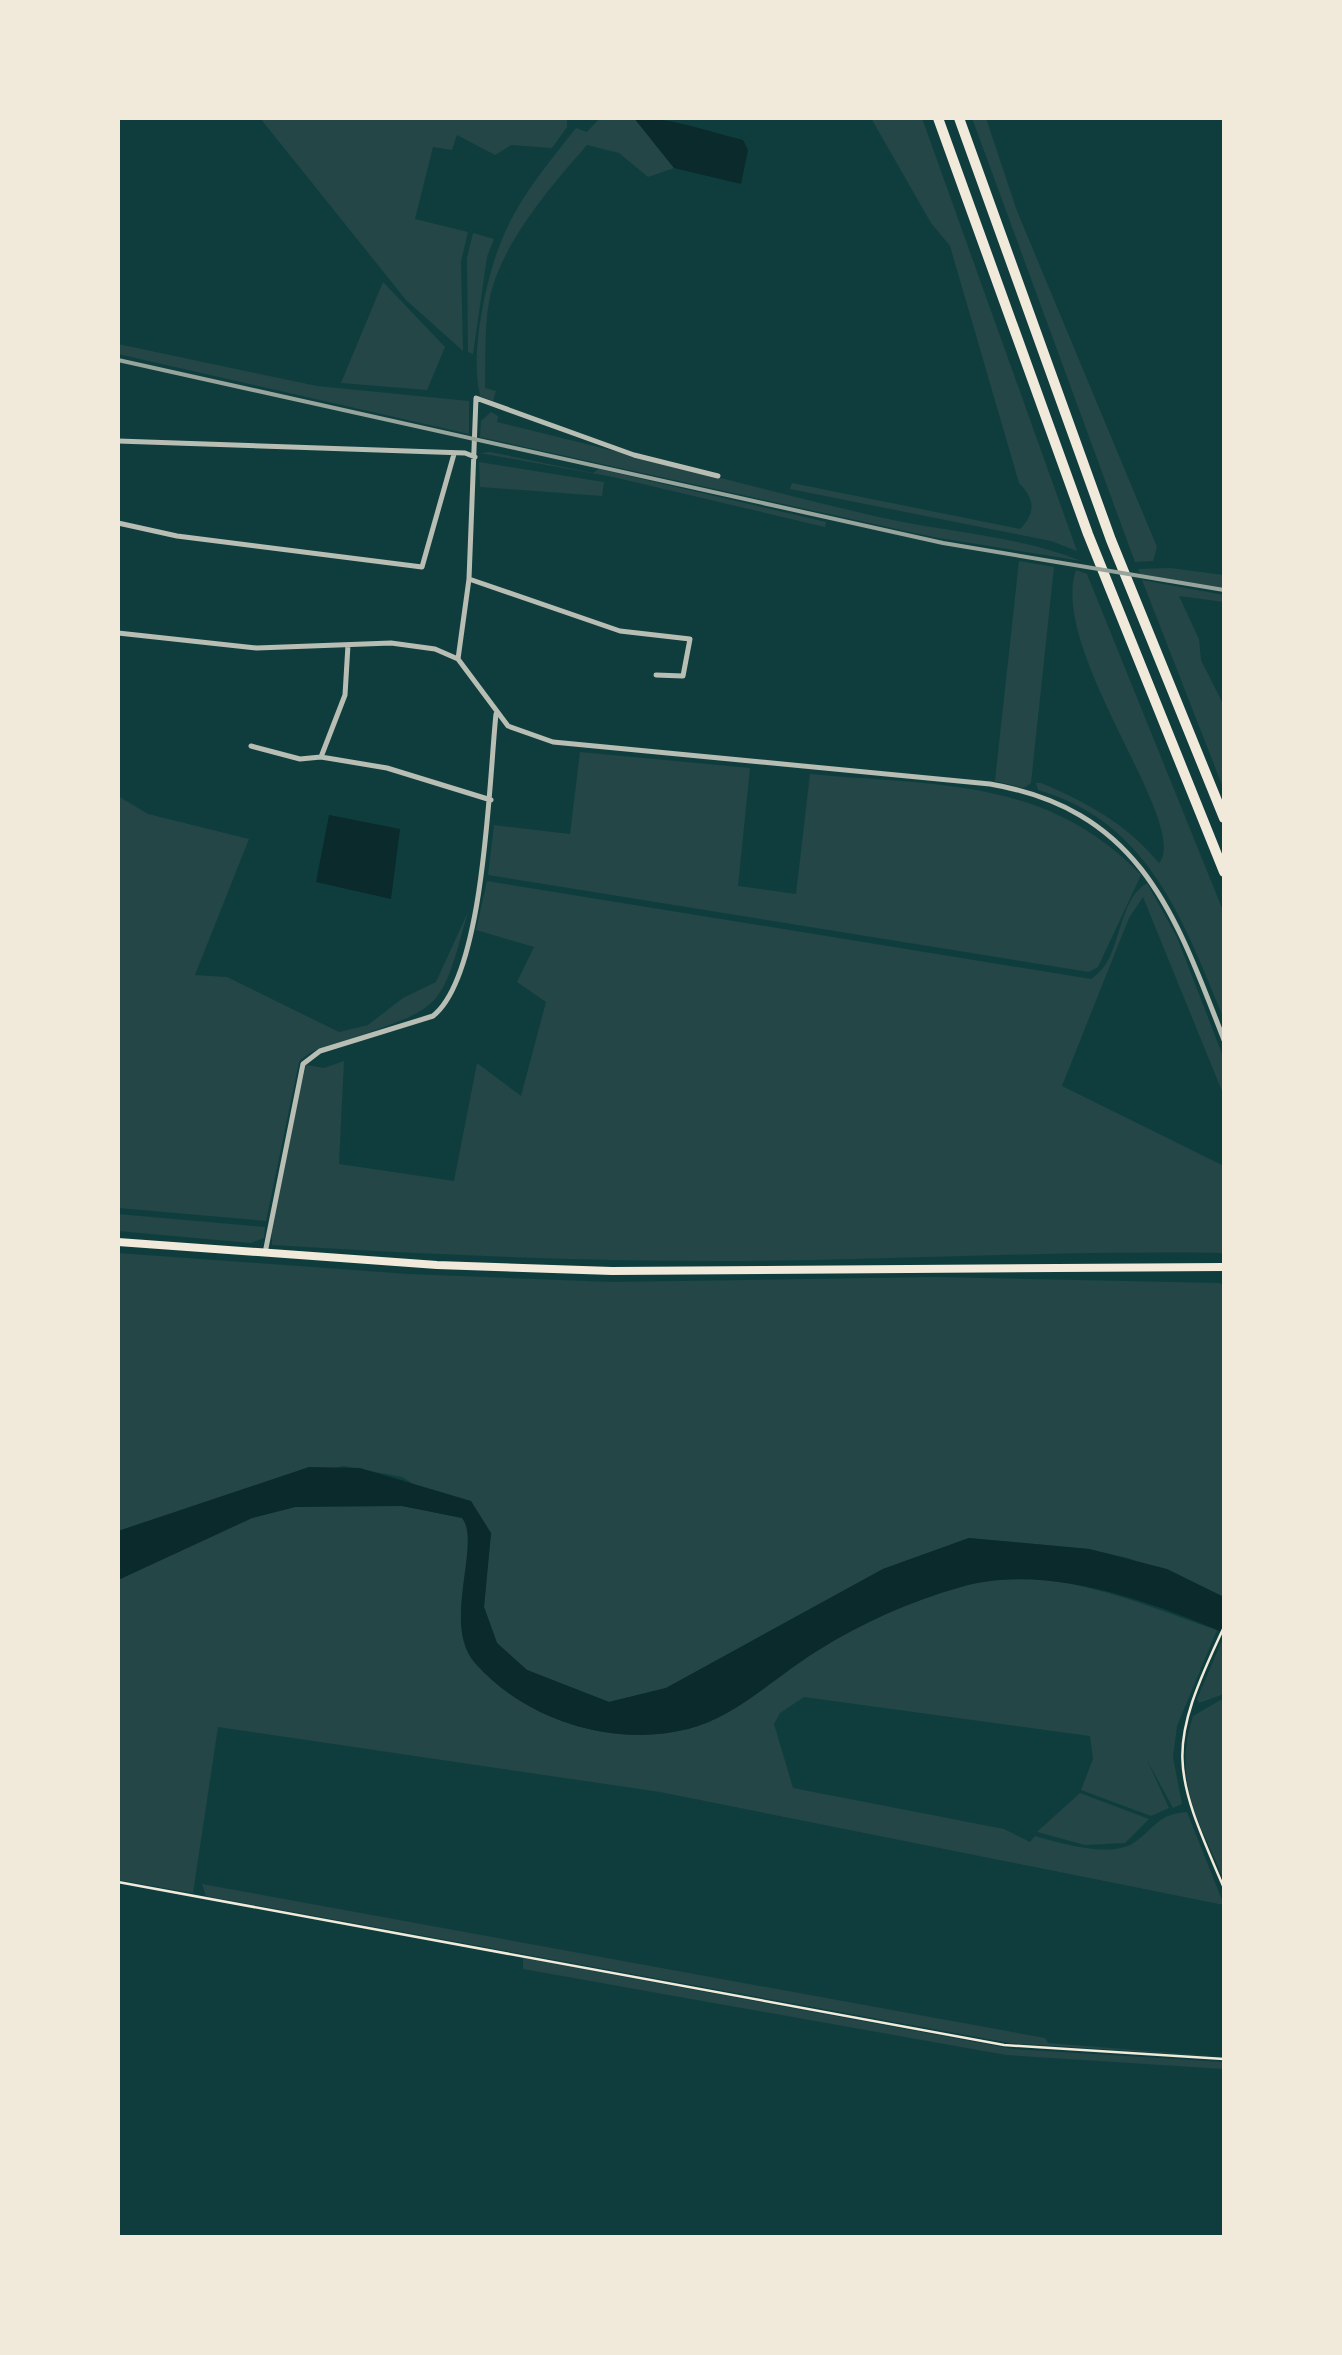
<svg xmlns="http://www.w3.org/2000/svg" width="1342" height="2355" viewBox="0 0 1342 2355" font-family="Signika,sans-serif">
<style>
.green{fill:#244646}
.water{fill:#0a2a2b}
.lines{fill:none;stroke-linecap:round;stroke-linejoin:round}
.path{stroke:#f1e9da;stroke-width:2.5}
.minor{stroke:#b8beb3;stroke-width:5}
.secondary{stroke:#f1e9da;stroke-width:8}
.motorway{stroke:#f1e9da;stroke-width:10}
.rail{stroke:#97a49c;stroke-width:4}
</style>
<rect width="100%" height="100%" fill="#0f3d3e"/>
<path class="green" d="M260 118H567V127L552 148 511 145 495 155 457 135 452 150 433 147 415 219 468 232 461 261 463 351 406 300Z
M600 118H634L674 168 648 177 619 153 587 145C551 186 499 246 489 302 484 329 486 360 485 388L496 391 493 401 480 396C474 368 477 338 482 311 498 225 523 195 576 128L587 132Z
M871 118H922L1077 551 1051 541 790 489 792 483 1020 529C1036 513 1035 499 1019 483L950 246 931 223Z
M972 118H986L1017 211 1157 547 1153 561 1135 562Z
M473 233 494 239 487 257 473 354 468 352 467 258Z
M383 282 445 347 427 390 341 383Z
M118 344 317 386 469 401V434L118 354Z
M491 412 498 416 497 422C623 452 748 486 874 516 942 532 1016 535 1081 561L933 537 480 437 481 421Z
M490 452 593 473 599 469 826 522 825 527 613 477 480 453Z
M479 462 604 482 602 496 480 487Z
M1019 561 1054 567 1031 783 1024 788 995 781Z
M1170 568 1224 575V588L1140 574 1138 569Z
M1076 570 1087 574 1224 913V1019C1184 923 1150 822 1038 790L1036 783H1041C1086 802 1127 824 1159 863 1192 826 1048 650 1076 570Z
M1142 580 1224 595V602L1179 596 1199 639 1201 660 1224 706V790Z
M580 752 750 768 738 886 796 894 810 774C937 786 1046 777 1141 875L1098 967 1089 972 488 875 494 825 570 834Z
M118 796 148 814 249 839 195 975 227 977 339 1032 368 1025 403 998 436 982 468 912C440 1011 445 1006 347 1040 330 1046 313 1047 299 1062L266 1221 118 1208Z
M487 881 1091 979C1124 959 1114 903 1147 883L1177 937 1224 1059V1096L1143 897 1129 918 1062 1086 1224 1166V1253C1055 1250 887 1261 718 1261 569 1261 420 1254 272 1245L271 1222 306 1065 324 1068 344 1061 339 1164 454 1181 477 1063 521 1096 546 1002 517 982 534 947 476 930Z
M118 1214 265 1227 264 1238 251 1243 118 1231Z
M118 1253 409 1274 612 1282 936 1277 1220 1283 1224 1286V1597L1128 1558 1089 1549 969 1538 883 1569 666 1688 609 1702 527 1670 497 1643 484 1607 491 1533 402 1477 343 1466 118 1531Z
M349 1505 403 1506 462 1518C484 1545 440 1624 475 1663 527 1720 611 1748 688 1729 736 1717 776 1676 817 1651 861 1623 911 1601 961 1587 1050 1561 1135 1603 1217 1630L1177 1726 1173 1757 1182 1804 1173 1808 1147 1760 1169 1808 1151 1816 1081 1790 1093 1759 1090 1736 804 1697 780 1713 774 1724 793 1788 1004 1829 1030 1842 1035 1836C1059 1843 1113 1859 1135 1842 1156 1827 1158 1814 1187 1812L1224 1905 660 1792 218 1727 193 1893 118 1880V1580L252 1518 295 1507Z
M1224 1636V1694L1199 1703 1197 1699Z
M1224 1698V1880C1199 1821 1172 1781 1193 1716Z
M1080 1793 1149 1819 1125 1843 1085 1845 1037 1832Z
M202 1884 1045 2038 1048 2043 1224 2057 1010 2043 206 1896Z
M523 1958 1013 2049 1224 2062V2069L1006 2055 523 1969Z"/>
<path class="water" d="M634 118C671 117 706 131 743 140L748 150 741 184 674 168Z
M329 815 400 829 391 899 316 882Z
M309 1467 360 1468 471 1501 491 1533 484 1607 497 1643 527 1670 609 1702 666 1688 883 1569 969 1538 1089 1549 1167 1569 1224 1597V1633C1147 1600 1045 1563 961 1587 911 1601 861 1623 817 1651 776 1676 736 1717 688 1729 612 1748 525 1720 475 1663 441 1624 482 1542 462 1518L402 1506 295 1507 252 1518 118 1580V1531Z"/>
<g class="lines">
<path class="path" d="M1224 1627C1166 1750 1171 1766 1224 1888
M118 1882 1004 2045 1224 2059"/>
<path class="minor" d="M118 441 465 453 475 457
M118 523 177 536 422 567 454 454
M469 579 620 631 690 639 683 676 656 675
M118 633 257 648 391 643 435 649 458 659 508 726 553 742 990 784C1141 810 1175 914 1224 1040
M348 645 345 695 321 757 387 768 491 800
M458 659 469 579 476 398 634 455 718 476
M251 746 300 759 321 757
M265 1253 303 1064 320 1051 433 1016C485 975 489 779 496 714"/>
<path class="secondary" d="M118 1242 437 1265 612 1271 1224 1267"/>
<path class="motorway" d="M938 118 1088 534 1224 872
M959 118 1111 540 1224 818"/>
<path class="rail" d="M118 360 943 543 1224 590"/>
</g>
<rect width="1342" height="2355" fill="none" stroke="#f1e9da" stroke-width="240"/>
</svg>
